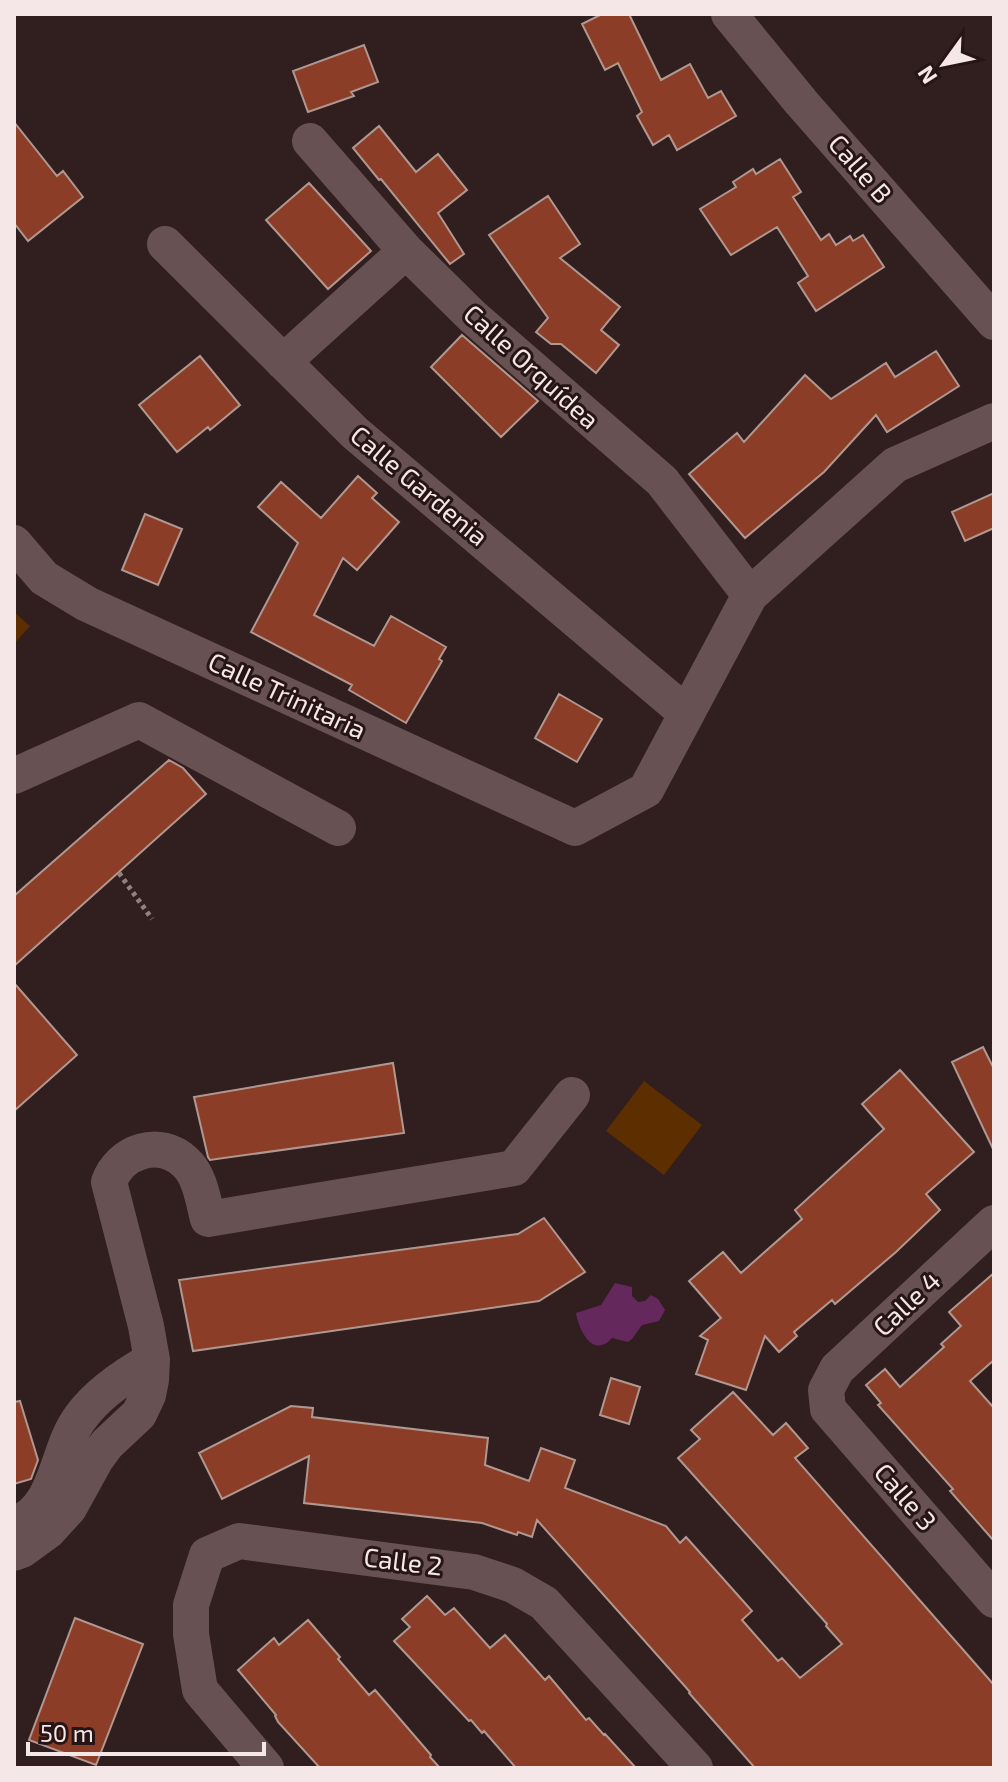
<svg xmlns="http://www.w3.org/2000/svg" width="1008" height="1782" viewBox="0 0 1008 1782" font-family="'Exo 2',sans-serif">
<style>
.green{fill:#5c2e00}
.water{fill:#64285c}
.building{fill:#8b3d27;stroke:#b09891;stroke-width:2}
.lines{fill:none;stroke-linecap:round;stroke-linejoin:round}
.path{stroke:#918181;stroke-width:5;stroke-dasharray:4 4;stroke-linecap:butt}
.minor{stroke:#675152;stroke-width:36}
.labels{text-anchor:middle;stroke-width:6;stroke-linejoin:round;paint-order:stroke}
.street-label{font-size:26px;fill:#f5e7e7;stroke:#271516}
</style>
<rect width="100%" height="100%" fill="#311e1f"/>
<path class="green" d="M14 612 30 626 14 644Z
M644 1081 702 1125 664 1175 606 1131Z"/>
<path class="water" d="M615 1283 632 1287V1296L638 1302 645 1301 651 1295 658 1299 665 1310 659 1321 642 1325 632 1339 628 1342 612 1338C593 1359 579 1331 576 1313L601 1305Z"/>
<path class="building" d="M602 14H629L661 80 690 64 708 98 721 91 736 116 677 150 669 135 653 145 637 116 642 112 618 63 605 70 582 24Z
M364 45 378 82 351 92 354 96 308 112 293 71Z
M14 122 57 176 63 171 83 197 28 241 14 223Z
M379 126 416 172 438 154 467 190 438 213 464 254 450 264 381 179 379 180 353 148Z
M780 159 801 192 793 197 821 240 829 234 836 245 850 236 853 241 863 235 884 267 816 311 798 283 808 276 777 227 731 255 700 209 736 187 733 182 753 169 756 174Z
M309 183 371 251 328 289 266 220Z
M548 196 580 244 560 258 620 307 601 330 619 345 596 373 561 344H551L536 332 548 318 489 235Z
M462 335 538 401 501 437 431 367Z
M936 351 959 386 887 432 876 415 824 472 745 538 689 474 737 433 744 442 805 375 831 399 886 363 895 377Z
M200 356 240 405 210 430 208 427 177 452 139 405Z
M358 476 377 493 372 498 399 522 357 570 343 558 314 615 374 646 391 616 446 647 439 659 442 661 406 723 349 690 352 685 251 632 298 543 258 507 281 482 321 518Z
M994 493V528L965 541 952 512Z
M145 514 182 529 158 585 122 570Z
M559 694 602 719 577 762 535 738Z
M169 760 183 768 206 794 14 966V896Z
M14 983 77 1055 14 1111Z
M983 1047 994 1069V1151L952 1062Z
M393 1063 404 1133 210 1160 208 1157 194 1097Z
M900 1070 974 1152 926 1194 940 1210 896 1252 835 1304 832 1300 794 1332 797 1336 779 1352 765 1336 746 1390 696 1374 708 1340 700 1336 721 1318 689 1281 723 1252 741 1273 802 1219 795 1210 884 1129 862 1104Z
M544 1218 585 1272 539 1301 193 1351 179 1280 518 1234Z
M994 1273V1360L970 1381 994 1408V1541L950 1491 953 1489 878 1405 881 1403 866 1385 885 1369 900 1387 944 1347 941 1344 961 1326 949 1312Z
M611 1378 640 1387 629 1424 600 1415Z
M733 1392 773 1435 786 1423 808 1448 795 1458 994 1685V1768H755L689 1693 690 1692 537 1520 532 1537 518 1532 517 1535 482 1523 304 1503 309 1456 222 1499 199 1453 291 1406 313 1408 312 1417 488 1438 485 1465 529 1481 541 1448 575 1460 565 1488 666 1526 680 1543 686 1537 752 1611 742 1620 778 1661 782 1658 800 1678 842 1644 826 1626 827 1624 678 1458 700 1439 691 1430Z
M20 1401 38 1460 31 1479 14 1484V1402Z
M427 1596 445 1615 454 1608 490 1648 505 1635 545 1680 549 1676 586 1720 589 1718 604 1735 605 1734 636 1768H516L484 1731 482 1733 471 1720 469 1721 394 1641 410 1627 402 1619Z
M75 1618 143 1644 96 1765 29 1740Z
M308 1620 340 1657 338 1659 369 1695 375 1690 431 1755 430 1757 440 1768H320L278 1722 275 1716 276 1715 238 1670 274 1638 279 1645Z"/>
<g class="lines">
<path class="path" d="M119 873 152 919"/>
<path class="minor" d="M729 14 801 102 994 322
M310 141 406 251 472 316 662 481 750 595
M165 244 355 433 686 713
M283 362 406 251
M14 543 44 578 87 604 575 828 646 790 750 595 895 465 994 421
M14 776 139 720 338 828
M994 1223 837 1369 826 1390 828 1409 994 1600
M14 1524C57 1512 56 1450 80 1418 97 1394 127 1374 152 1360
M14 1553 22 1550 48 1531 69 1508 96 1459 107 1444 139 1414 148 1395 151 1380 152 1360 146 1326 109 1182C120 1151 160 1138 185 1162 200 1175 203 1200 208 1219L514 1168 572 1095
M266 1768 200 1690 191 1634V1605L207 1555 239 1541 474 1572 513 1585 544 1603 695 1768"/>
</g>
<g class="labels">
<g class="street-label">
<text transform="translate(860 169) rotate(49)" y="9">Calle B</text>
<text transform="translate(531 367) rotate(42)" y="9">Calle Orquídea</text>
<text transform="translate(419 486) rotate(40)" y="9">Calle Gardenia</text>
<text transform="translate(287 696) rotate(25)" y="9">Calle Trinitaria</text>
<text transform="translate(907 1304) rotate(-43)" y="9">Calle 4</text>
<text transform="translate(905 1497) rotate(49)" y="9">Calle 3</text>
<text transform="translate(403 1562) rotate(7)" y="9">Calle 2</text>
</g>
</g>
<rect width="1008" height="1782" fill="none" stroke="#f5e7e7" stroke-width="32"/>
<g transform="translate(944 64) rotate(237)" stroke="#271516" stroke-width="6" paint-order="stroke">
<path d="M0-6L14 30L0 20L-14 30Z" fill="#f5e7e7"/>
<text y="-12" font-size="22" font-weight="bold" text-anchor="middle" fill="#f5e7e7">N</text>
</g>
<path d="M28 1742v12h236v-12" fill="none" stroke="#f5e7e7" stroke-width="4"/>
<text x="40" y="1742" font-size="24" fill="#f5e7e7" stroke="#271516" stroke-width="6" paint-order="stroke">50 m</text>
</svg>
